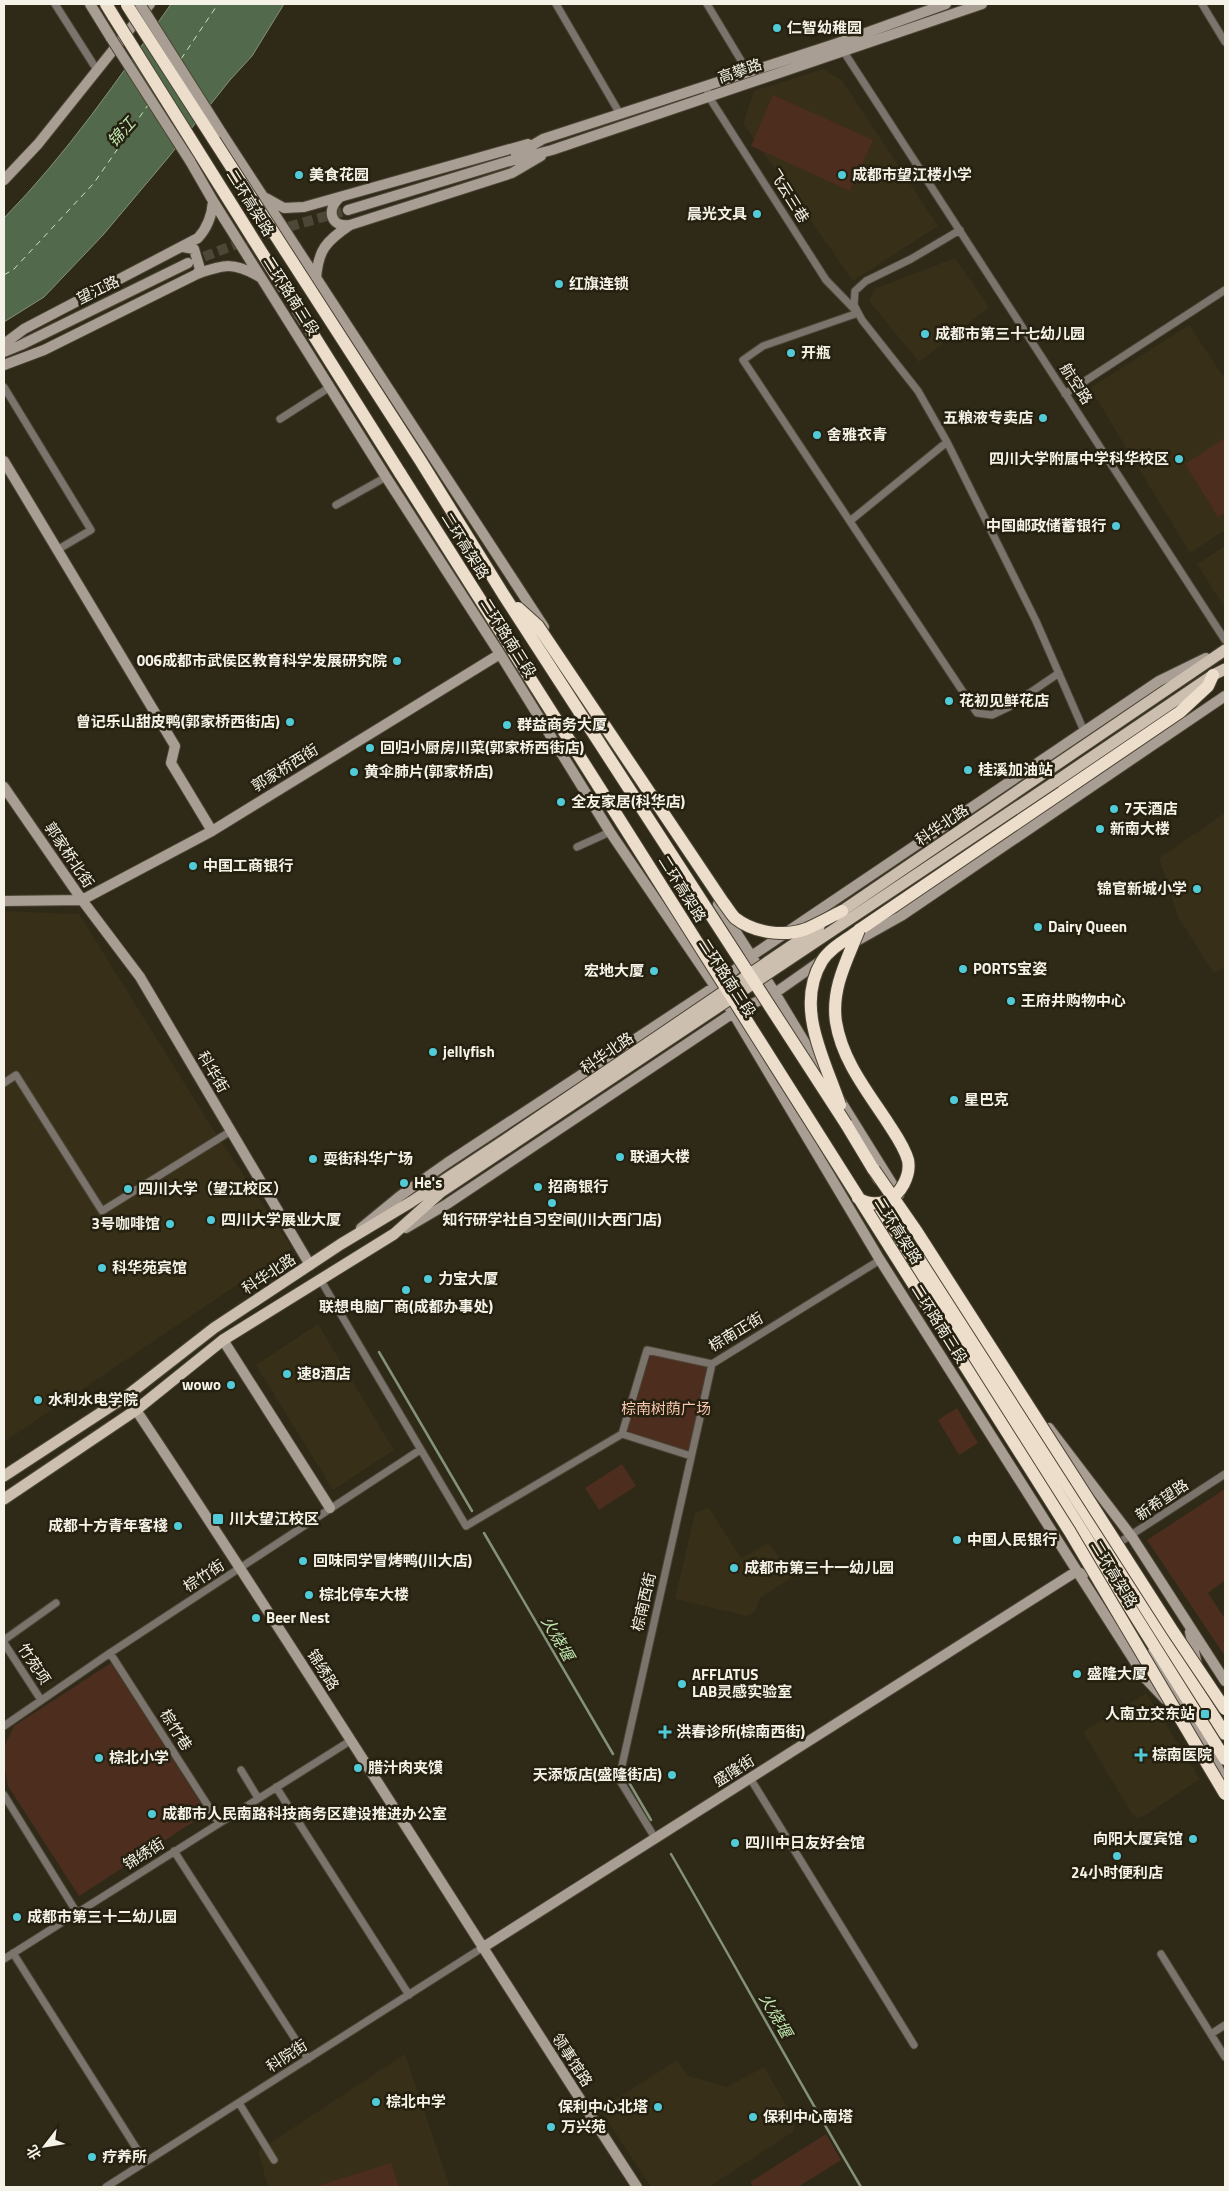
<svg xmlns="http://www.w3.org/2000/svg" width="1229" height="2191" viewBox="0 0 1229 2191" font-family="'Titillium Web','Noto Sans SC',sans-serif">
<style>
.built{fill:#372f17}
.green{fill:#4d2e1e}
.water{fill:#53694b;stroke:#84927a}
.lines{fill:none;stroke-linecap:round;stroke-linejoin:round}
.stream{stroke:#84927a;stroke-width:2.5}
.ferry{stroke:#c1e8b2;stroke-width:1;stroke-dasharray:6 5;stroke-linecap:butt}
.secondary-tunnel{stroke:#4d4737;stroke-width:10;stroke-dasharray:10 5;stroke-linecap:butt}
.street-casing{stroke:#4b4535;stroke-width:9}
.secondary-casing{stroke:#4b4535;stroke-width:12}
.primary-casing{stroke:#4b4535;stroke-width:13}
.highway-casing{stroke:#4b4535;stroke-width:14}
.street{stroke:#7b746d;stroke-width:7}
.secondary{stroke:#a99e93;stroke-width:10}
.primary{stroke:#cdbfb0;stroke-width:11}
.highway{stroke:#edddcb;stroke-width:12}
.secondary-bridge-casing{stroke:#4b4535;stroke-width:12;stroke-linecap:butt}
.primary-bridge-casing{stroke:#4b4535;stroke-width:13;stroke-linecap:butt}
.highway-bridge-casing{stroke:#4b4535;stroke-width:14;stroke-linecap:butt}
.secondary-bridge{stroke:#a99e93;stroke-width:10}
.primary-bridge{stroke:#cdbfb0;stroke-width:11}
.highway-bridge{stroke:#edddcb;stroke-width:12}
.poi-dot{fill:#52cbd8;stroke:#25200f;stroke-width:2}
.labels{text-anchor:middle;stroke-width:5;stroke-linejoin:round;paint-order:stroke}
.poi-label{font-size:15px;font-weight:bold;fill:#f5f2e7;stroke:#25200f;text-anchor:start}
.street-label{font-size:15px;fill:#f5f2e7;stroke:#25200f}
.park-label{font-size:15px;fill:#f9c6ae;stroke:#25200f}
.water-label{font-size:16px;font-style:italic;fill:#c1e8b2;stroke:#25200f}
</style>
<rect width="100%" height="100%" fill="#2f2918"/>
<path class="built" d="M823 69 842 80 938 226 853 281 743 124 754 91Z
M955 258 989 307 919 362 869 301 874 289Z
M1189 325 1225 379V530L1190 553 1090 388Z
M1225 546V608L1197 564Z
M1225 813V967L1214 973 1179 919 1159 858Z
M4 911 79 914 213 1129 292 1248 4 1442Z
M318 1324 394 1450 333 1490 256 1365Z
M709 1508 741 1558 769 1543 793 1577 760 1598 755 1612 747 1616 675 1599 695 1513Z
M1146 1693 1200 1779 1144 1816 1138 1818 1132 1814 1083 1732Z
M405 2054 450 2187H268L258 2151Z
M677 2060 688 2076 727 2087 764 2067 795 2120 793 2132 709 2187H651L600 2109Z"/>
<path class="green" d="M773 95 873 140 850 191 751 146Z
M1225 438V513L1218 517 1185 464Z
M647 1350 712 1364 691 1456 622 1434Z
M957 1408 978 1443 959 1455 938 1420Z
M622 1464 636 1486 599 1510 585 1488Z
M1225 1489V1580L1208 1593 1225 1619V1656L1147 1540Z
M111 1663 207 1813 79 1896 8 1786 4 1762V1747L14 1726Z
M826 2134 841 2160 798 2187H754L750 2182Z
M391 2163 399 2187H314Z"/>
<path class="water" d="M171 4H284L252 56 230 80 167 159 103 235 44 297 4 322V218C67 154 119 78 171 4Z"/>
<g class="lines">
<path class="stream" d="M379 1352 472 1511
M484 1533 613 1754
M627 1779 651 1820
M671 1854C735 1965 796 2077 861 2187"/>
<path class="ferry" d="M181 59 218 4
M4 275 14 269 94 183 148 105"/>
<path class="secondary-tunnel" d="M190 262 263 234 348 210"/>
<g class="street-casing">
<path id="street" d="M55 4 97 70
M556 4 620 114
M707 4 748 72
M1202 4 1225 42
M842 49 1225 640
M706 86 709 97 826 280 858 313 763 346 743 360 977 713 992 715 1009 707 1059 673
M960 230 911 259 866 281 855 291 854 305 862 320 918 391 947 442 1036 621 1084 731
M4 387 91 530 57 550
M1065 394 1225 290
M280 419 330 387
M336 505 386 477
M850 521 947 442
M577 847 610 832
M4 1083 16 1075 102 1211 231 1131
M320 1279 466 1526 622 1434 647 1350 712 1364 880 1260
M622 1434 691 1456
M1114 1546 1225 1474
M4 1640 56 1603
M4 1643 41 1700
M110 1653 219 1823
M4 1726 110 1653 420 1450
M241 1770 258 1798
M750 1778 914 2045
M276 1787 409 1995
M4 1795 77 1913
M655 1838 619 1779 712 1364
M174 1851 308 2059
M13 1953 145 2162
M1161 1954 1225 2057
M4 1959 350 1741
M1211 2034 1225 2025
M239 2103 274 2160
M106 2187 482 1948"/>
</g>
<g class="secondary-casing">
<path id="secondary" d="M90 4 111 38
M221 132 544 627
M516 155 543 139 838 43 946 4
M190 161 213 201 386 477 500 654 610 832 733 1013 880 1260 1077 1571 1146 1679 1165 1699
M4 180 38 144 150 4
M266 198 284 208 304 207 528 144
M339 198C326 210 331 228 350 225
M348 210 506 162 552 150 982 4
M183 247 194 249 200 269 197 274
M316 279C318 250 326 241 350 225L512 173 541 156
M4 344 24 329 198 238C208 227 212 216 213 201
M4 352 21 345 188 263
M4 365 44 350 197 274C225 264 234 262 260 277
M4 461 175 746 171 763 212 831
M4 787 82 900 140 977 310 1265
M4 901 82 900 212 831 500 654
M718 904 775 993 825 1076
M853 943 901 916 1225 696
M838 1097 899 1195
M361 1228 400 1196 447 1163 716 986 750 957 1159 681 1206 658
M406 1228 447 1204 733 1013 775 993 822 960
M223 1340 330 1508
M136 1410C307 1666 469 1929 637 2187
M1049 1428 1132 1537 1225 1681
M1190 1632 1197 1665
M1152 1653 1196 1730
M1190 1726C1204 1743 1218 1763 1224 1784
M482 1948 1077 1571 1083 1575"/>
</g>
<g class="primary-casing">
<path id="primary" d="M1047 771 1225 650
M1055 782 1213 675 1225 669
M4 1476 128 1395 214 1328 341 1244 411 1202 508 1138
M4 1499 136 1410 223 1340 394 1234 441 1192 513 1144"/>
</g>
<g class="highway-casing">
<path id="highway" d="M106 4 114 17
M400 473 606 798
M859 930 1180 712 1208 686 1213 675
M846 1124 879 1179
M869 1205 905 1249 1225 1759
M894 1207 916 1246 1225 1734"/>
</g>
<use href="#street" class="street"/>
<use href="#secondary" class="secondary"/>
<use href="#primary" class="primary"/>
<use href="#highway" class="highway"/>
<g class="secondary-bridge-casing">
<path id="secondary-bridge" d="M140 4 221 132
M111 38 190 161"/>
</g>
<g class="primary-bridge-casing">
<path id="primary-bridge" d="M836 915 1047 771
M508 1138 819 927
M513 1144 1055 782"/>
</g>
<g class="highway-bridge-casing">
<path id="highway-bridge" d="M127 5 420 460 505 597 846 1124
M114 17 400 473
M518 608 538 626 723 902C727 907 731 914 735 918 754 933 784 937 806 929 818 924 830 917 842 911
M606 798 1070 1532 1225 1794
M840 1105C825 1060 794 1007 822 961 830 948 846 940 858 931
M874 1170 917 1232 1172 1630 1225 1709
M858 1198C867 1204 876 1205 886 1201 901 1195 911 1175 908 1160 904 1146 895 1134 888 1123 867 1091 842 1060 836 1022 831 989 847 960 859 930"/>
</g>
<use href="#secondary-bridge" class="secondary-bridge"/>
<use href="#primary-bridge" class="primary-bridge"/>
<use href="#highway-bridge" class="highway-bridge"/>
</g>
<g class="poi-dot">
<circle cx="777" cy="28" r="5"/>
<circle cx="299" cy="175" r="5"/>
<circle cx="842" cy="175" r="5"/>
<circle cx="757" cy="214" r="5"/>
<circle cx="559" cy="284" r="5"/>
<circle cx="925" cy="334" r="5"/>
<circle cx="791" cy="353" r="5"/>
<circle cx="1043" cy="418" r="5"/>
<circle cx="817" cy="435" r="5"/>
<circle cx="1179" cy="459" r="5"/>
<circle cx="1116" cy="526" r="5"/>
<circle cx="397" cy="661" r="5"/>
<circle cx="949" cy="701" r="5"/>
<circle cx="290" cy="722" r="5"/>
<circle cx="507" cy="725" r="5"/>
<circle cx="370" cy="748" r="5"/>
<circle cx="968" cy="770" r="5"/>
<circle cx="354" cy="772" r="5"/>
<circle cx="561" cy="802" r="5"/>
<circle cx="1114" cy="809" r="5"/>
<circle cx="1100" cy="829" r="5"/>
<circle cx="193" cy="866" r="5"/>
<circle cx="1197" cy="889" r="5"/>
<circle cx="1038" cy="927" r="5"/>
<circle cx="963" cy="969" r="5"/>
<circle cx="654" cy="971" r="5"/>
<circle cx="1011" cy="1001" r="5"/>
<circle cx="433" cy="1052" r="5"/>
<circle cx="954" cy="1100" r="5"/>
<circle cx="620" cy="1157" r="5"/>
<circle cx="313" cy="1159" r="5"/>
<circle cx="404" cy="1183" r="5"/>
<circle cx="538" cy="1187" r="5"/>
<circle cx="128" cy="1189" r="5"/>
<circle cx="552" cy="1203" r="5"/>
<circle cx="211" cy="1220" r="5"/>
<circle cx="170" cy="1224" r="5"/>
<circle cx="102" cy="1268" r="5"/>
<circle cx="428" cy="1279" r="5"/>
<circle cx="406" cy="1290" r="5"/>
<circle cx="287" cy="1374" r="5"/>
<circle cx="231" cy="1385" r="5"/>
<circle cx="38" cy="1400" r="5"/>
<rect x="212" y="1513" width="12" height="12" rx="2.5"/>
<circle cx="178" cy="1526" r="5"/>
<circle cx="957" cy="1540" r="5"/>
<circle cx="303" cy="1561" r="5"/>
<circle cx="734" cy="1568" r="5"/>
<circle cx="309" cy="1595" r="5"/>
<circle cx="256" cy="1618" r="5"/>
<circle cx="1077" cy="1674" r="5"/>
<circle cx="682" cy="1684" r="5"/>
<rect x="1200" y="1709" width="10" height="10" rx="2.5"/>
<path d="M662.5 1724.5h5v5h5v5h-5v5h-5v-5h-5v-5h5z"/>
<path d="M1138.5 1747.5h5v5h5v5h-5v5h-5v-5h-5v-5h5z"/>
<circle cx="99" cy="1758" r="5"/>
<circle cx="358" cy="1768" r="5"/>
<circle cx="672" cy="1775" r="5"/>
<circle cx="152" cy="1814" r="5"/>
<circle cx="1193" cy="1839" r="5"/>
<circle cx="735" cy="1843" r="5"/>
<circle cx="1117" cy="1856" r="5"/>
<circle cx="17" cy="1917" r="5"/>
<circle cx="376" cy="2102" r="5"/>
<circle cx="658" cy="2107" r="5"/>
<circle cx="753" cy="2117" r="5"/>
<circle cx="551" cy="2127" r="5"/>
<circle cx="92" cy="2157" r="5"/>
</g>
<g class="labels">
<g class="poi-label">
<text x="787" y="33">仁智幼稚园</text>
<text x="309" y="180">美食花园</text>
<text x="852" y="180">成都市望江楼小学</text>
<text x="747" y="219" text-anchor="end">晨光文具</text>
<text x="569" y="289">红旗连锁</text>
<text x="935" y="339">成都市第三十七幼儿园</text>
<text x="801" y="358">开瓶</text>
<text x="1033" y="423" text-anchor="end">五粮液专卖店</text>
<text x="827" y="440">舍雅衣青</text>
<text x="1169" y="464" text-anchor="end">四川大学附属中学科华校区</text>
<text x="1106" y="531" text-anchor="end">中国邮政储蓄银行</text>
<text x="387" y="666" text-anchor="end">006成都市武侯区教育科学发展研究院</text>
<text x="959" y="706">花初见鲜花店</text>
<text x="280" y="727" text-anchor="end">曾记乐山甜皮鸭(郭家桥西街店)</text>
<text x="517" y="730">群益商务大厦</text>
<text x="380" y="753">回归小厨房川菜(郭家桥西街店)</text>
<text x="978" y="775">桂溪加油站</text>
<text x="364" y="777">黄伞肺片(郭家桥店)</text>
<text x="571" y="807">全友家居(科华店)</text>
<text x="1124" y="814">7天酒店</text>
<text x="1110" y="834">新南大楼</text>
<text x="203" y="871">中国工商银行</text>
<text x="1187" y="894" text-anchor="end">锦官新城小学</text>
<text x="1048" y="932">Dairy Queen</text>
<text x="973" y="974">PORTS宝姿</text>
<text x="644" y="976" text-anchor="end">宏地大厦</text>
<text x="1021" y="1006">王府井购物中心</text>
<text x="443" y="1057">jellyfish</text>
<text x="964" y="1105">星巴克</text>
<text x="630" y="1162">联通大楼</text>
<text x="323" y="1164">耍街科华广场</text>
<text x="414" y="1188">He's</text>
<text x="548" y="1192">招商银行</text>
<text x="138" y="1194">四川大学（望江校区）</text>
<text x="221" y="1225">四川大学展业大厦</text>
<text x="552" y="1225" text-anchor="middle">知行研学社自习空间(川大西门店)</text>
<text x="160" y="1229" text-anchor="end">3号咖啡馆</text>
<text x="112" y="1273">科华苑宾馆</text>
<text x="438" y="1284">力宝大厦</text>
<text x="406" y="1312" text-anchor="middle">联想电脑厂商(成都办事处)</text>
<text x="297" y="1379">速8酒店</text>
<text x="221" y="1390" text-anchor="end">wowo</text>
<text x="48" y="1405">水利水电学院</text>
<text x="229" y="1524">川大望江校区</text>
<text x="168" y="1531" text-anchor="end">成都十方青年客棧</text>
<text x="967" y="1545">中国人民银行</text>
<text x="313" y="1566">回味同学冒烤鸭(川大店)</text>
<text x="744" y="1573">成都市第三十一幼儿园</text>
<text x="319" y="1600">棕北停车大楼</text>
<text x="266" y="1623">Beer Nest</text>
<text x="1087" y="1679">盛隆大厦</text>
<text x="692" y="1680">AFFLATUS<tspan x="692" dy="17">LAB灵感实验室</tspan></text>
<text x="1195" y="1719" text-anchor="end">人南立交东站</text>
<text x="676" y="1737">洪春诊所(棕南西街)</text>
<text x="1152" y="1760">棕南医院</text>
<text x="109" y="1763">棕北小学</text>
<text x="368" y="1773">腊汁肉夹馍</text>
<text x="662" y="1780" text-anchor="end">天添饭店(盛隆街店)</text>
<text x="162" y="1819">成都市人民南路科技商务区建设推进办公室</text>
<text x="1183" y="1844" text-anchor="end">向阳大厦宾馆</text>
<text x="745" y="1848">四川中日友好会馆</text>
<text x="1117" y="1878" text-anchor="middle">24小时便利店</text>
<text x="27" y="1922">成都市第三十二幼儿园</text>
<text x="386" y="2107">棕北中学</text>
<text x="648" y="2112" text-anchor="end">保利中心北塔</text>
<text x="763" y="2122">保利中心南塔</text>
<text x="561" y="2132">万兴苑</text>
<text x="102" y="2162">疗养所</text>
</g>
<g class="street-label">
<text transform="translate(740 71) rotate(-19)" y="5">高攀路</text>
<text transform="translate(789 196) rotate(58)" y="5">飞云三巷</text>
<text transform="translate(250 203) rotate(58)" y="5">二环高架路</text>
<text transform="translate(98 290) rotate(-26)" y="5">望江路</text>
<text transform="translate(291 296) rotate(58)" y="5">二环路南三段</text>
<text transform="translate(1076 384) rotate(57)" y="5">航空路</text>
<text transform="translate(465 546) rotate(58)" y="5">二环高架路</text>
<text transform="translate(508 638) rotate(58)" y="5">二环路南三段</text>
<text transform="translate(285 768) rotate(-32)" y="5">郭家桥西街</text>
<text transform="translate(942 825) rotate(-34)" y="5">科华北路</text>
<text transform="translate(69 855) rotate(56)" y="5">郭家桥北街</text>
<text transform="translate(682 889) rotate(58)" y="5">二环高架路</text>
<text transform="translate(727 978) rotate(57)" y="5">二环路南三段</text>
<text transform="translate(607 1053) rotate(-34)" y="5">科华北路</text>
<text transform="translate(213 1072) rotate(59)" y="5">科华街</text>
<text transform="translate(898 1231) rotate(58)" y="5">二环高架路</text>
<text transform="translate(269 1274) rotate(-33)" y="5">科华北路</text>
<text transform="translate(939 1324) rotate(58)" y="5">二环路南三段</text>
<text transform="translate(736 1332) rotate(-31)" y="5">棕南正街</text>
<text transform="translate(1162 1500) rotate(-34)" y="5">新希望路</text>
<text transform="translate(1114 1574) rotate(59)" y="5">二环高架路</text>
<text transform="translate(204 1576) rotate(-33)" y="5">棕竹街</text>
<text transform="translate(644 1602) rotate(-77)" y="5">棕南西街</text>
<text transform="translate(34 1664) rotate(57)" y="5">竹苑项</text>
<text transform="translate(323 1670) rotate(58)" y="5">锦绣路</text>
<text transform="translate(176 1730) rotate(58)" y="5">棕竹巷</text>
<text transform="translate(734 1771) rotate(-32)" y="5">盛隆街</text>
<text transform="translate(144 1854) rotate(-32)" y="5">锦绣街</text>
<text transform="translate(287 2056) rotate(-33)" y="5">科院街</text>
<text transform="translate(572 2060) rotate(57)" y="5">领事馆路</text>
</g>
<g class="park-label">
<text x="666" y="1414">棕南树荫广场</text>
</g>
<g class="water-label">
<text transform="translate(121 132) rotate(-48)" y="6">锦江</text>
<text transform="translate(558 1638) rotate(60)" y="6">火烧堰</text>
<text transform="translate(776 2015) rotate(60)" y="6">火烧堰</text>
</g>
</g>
<rect width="1229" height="2191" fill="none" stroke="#f5f2e7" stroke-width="10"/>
<g transform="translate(45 2146) rotate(239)" stroke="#25200f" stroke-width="4" paint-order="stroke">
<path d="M0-4L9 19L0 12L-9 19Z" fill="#f5f2e7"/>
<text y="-8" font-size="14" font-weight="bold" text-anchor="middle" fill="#f5f2e7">北</text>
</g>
</svg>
